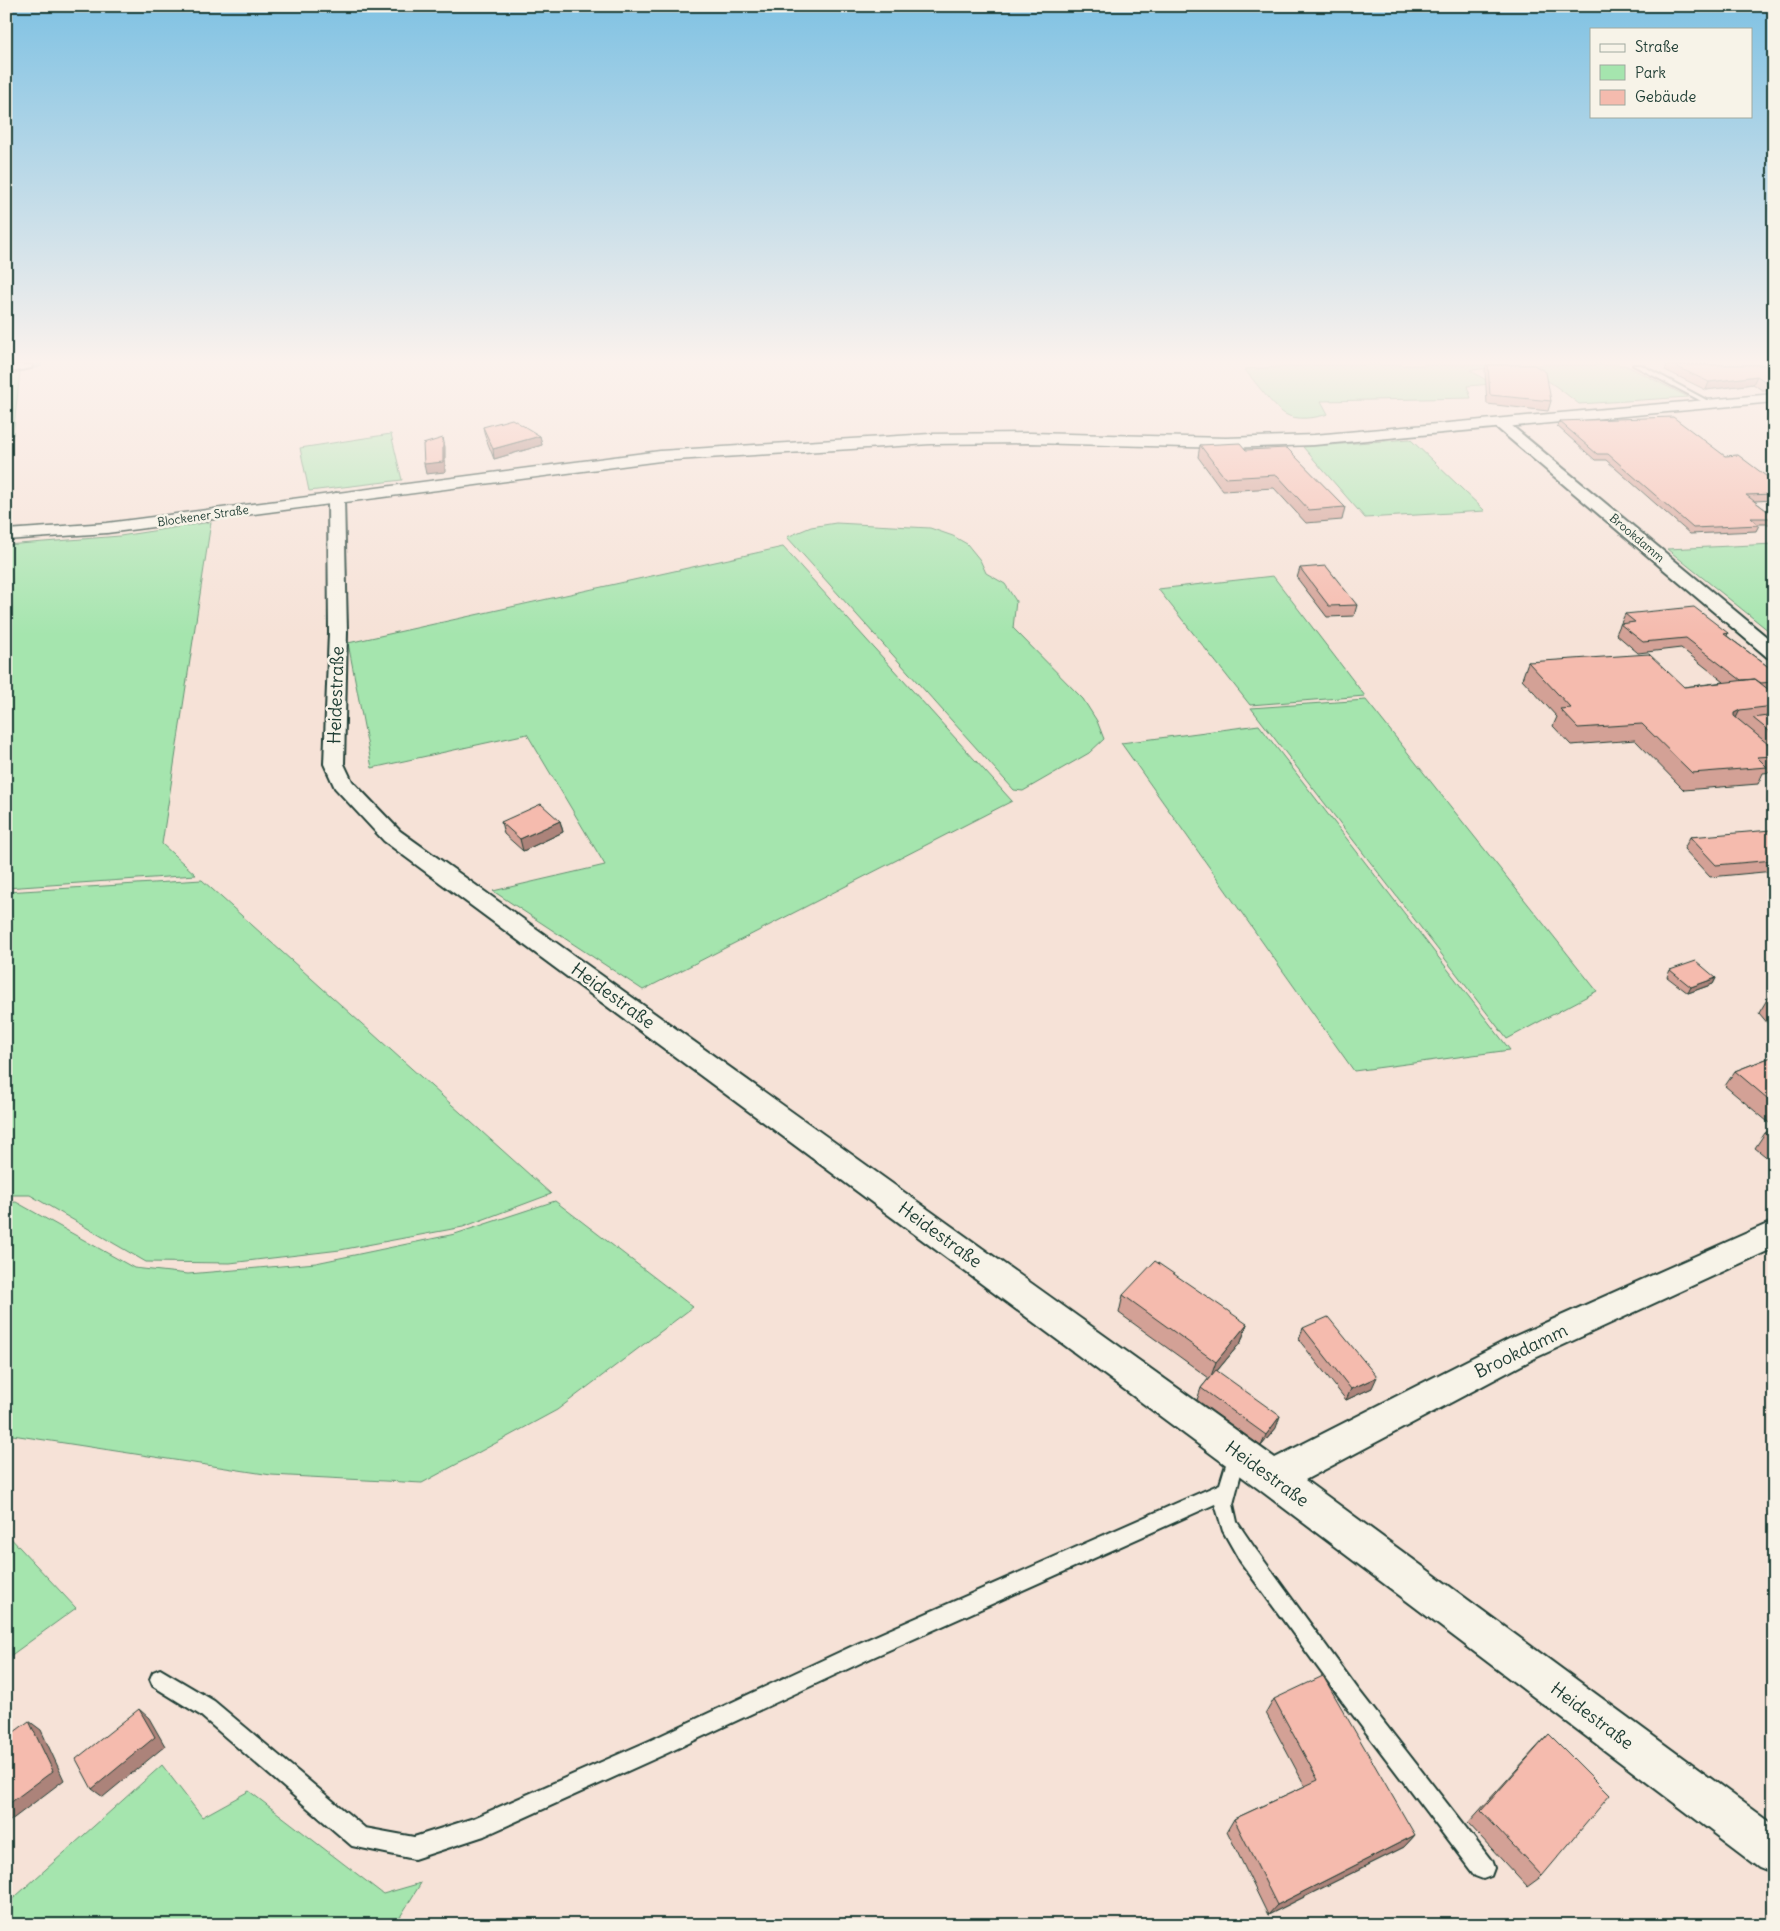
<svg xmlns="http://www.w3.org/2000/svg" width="1780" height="1931" viewBox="0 0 1780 1931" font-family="Delius,sans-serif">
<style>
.green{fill:#a5e5ae;stroke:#629171}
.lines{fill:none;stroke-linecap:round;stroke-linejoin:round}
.stream{stroke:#5c9998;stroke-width:4.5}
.service-casing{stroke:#1f3d34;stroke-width:4}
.minor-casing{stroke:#1f3d34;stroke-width:4}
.tertiary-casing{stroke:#1f3d34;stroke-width:3}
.service{fill:#f7f3e8;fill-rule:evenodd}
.minor{fill:#f7f3e8;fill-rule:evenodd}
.tertiary{fill:#f7f3e8;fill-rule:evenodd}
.wall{fill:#d3a196;stroke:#1f3d34}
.shaded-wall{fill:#ac837a;stroke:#1f3d34}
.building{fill:#f5bbae;stroke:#1f3d34}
.labels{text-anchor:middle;stroke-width:5;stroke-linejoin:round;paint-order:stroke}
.far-street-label{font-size:12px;fill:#1f3d34;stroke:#f7f3e8}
.near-street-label{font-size:18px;fill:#1f3d34;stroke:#f7f3e8}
</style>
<rect width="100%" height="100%" fill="#f6e2d7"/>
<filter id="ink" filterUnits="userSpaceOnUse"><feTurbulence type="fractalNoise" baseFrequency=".02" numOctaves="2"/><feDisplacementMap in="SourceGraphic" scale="10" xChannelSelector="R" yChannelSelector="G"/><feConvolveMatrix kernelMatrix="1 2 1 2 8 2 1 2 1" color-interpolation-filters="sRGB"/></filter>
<g filter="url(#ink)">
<path class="green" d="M1321 365H1501L1504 367 1470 370 1492 384 1467 386 1471 398 1321 401 1328 414C1316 418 1296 421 1285 414 1273 407 1254 380 1244 369Z
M1517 365H1625L1688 397 1579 404C1560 389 1540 373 1517 365Z
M20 372 13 435H6V375Z
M391 434 402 480 309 491 300 448Z
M1410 439 1485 511 1365 518 1303 447Z
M211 522 162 844 196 875 6 888V545L120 536Z
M836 523 930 528 953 536 967 544 980 560 986 573 1005 584 1016 601 1013 628 1083 699 1097 721 1104 739 1089 753 1023 791 1014 790 787 537 811 527Z
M1774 544V635L1667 549Z
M783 547 1012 801 643 990 493 891 605 865 527 734 372 768 348 643Z
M1273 576 1365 696 1250 705 1158 589Z
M1366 700 1597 991 1507 1039 1251 708Z
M1259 725 1510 1050 1354 1071 1121 743Z
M202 880 551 1194 463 1227 340 1250 230 1263 146 1262 30 1195H6V892Z
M555 1201 693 1307 557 1410 422 1483 271 1475 6 1434V1203L16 1202 134 1268 188 1274 316 1263 455 1234Z
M6 1533 76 1608 6 1659Z
M162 1765 202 1817 249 1791 383 1894 421 1883 395 1925H6V1905Z"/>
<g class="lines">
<path class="stream" d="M23 369 40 365"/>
<g class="service-casing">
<path id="service" d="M1633 365H1641L1712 403 1707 404Z
M1237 1446 1243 1448 1246 1454 1233 1504 1237 1522 1254 1547 1357 1688 1491 1860 1494 1868 1491 1876 1483 1879 1475 1876 1343 1702 1240 1561 1223 1531 1215 1504 871 1658 663 1755 484 1836 414 1859 352 1846 200 1715 153 1686 150 1679 153 1672 160 1669 214 1701 365 1828 414 1837 474 1818 649 1741 857 1644 1220 1484 1231 1448Z"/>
</g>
<g class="minor-casing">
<path id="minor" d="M6 365H32L31 368 6 373Z
M1501 420 1506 421 1774 643V659L1767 657 1496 427 1494 424Z
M336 493 341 495 344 498 347 632 344 764 352 781 400 831 1275 1458 1511 1338 1774 1221V1248L1535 1358 1305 1480 1774 1825V1873L1759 1867 1260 1490 384 841 335 788 324 764 329 632 328 498 331 495Z"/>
</g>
<g class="tertiary-casing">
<path id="tertiary" d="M1774 394V402L1314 445 1226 448 1030 443 930 444 660 461 107 533 6 540V530L107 523 660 451 930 434 1030 433 1226 438 1314 435Z"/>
</g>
<use href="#service" class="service"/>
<use href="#minor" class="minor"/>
<use href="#tertiary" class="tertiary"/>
</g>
<path class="wall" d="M1486 365H1534L1551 401 1548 411 1487 404 1485 371Z
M1667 365H1774V390H1762L1753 384 1706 390 1665 370Z
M1559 421 1725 456 1774 482V500L1754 501 1774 516V521L1773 524H1758L1759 525 1756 531 1690 534 1606 460H1595L1557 426Z
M483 427 540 436 542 445 494 459 485 436Z
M1200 445 1246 450 1345 507 1342 520 1306 523 1274 488 1223 491 1198 457Z
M1300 568 1357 605 1354 616 1327 617 1297 578Z
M1625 614 1728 633 1727 636 1774 671V692H1772L1774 694V769L1772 772 1763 773 1758 784 1684 790 1635 740 1571 745 1553 726 1557 717 1522 679 1528 662 1684 687 1724 682 1681 648 1638 653 1616 634Z
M560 821 563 832 523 851 504 834 501 822Z
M1774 834V871L1710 877 1684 849 1690 837Z
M1670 970 1716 978 1713 984 1688 993 1667 977Z
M1774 993V1031L1759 1013 1768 998Z
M1774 1056V1127L1725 1086 1735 1071Z
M1774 1128V1163L1755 1148 1765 1133Z
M1123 1295 1247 1324 1241 1342 1217 1371 1276 1428 1261 1446 1197 1400 1201 1388 1209 1378 1119 1313Z
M1303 1328 1372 1388 1346 1400 1299 1340Z
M1274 1699 1415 1835 1404 1847 1268 1915 1227 1831 1234 1819 1305 1786 1266 1713Z
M1549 1734 1542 1876 1527 1887 1468 1823 1536 1748Z"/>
<path class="shaded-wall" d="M1757 376 1753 384 1706 390 1709 382Z
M540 436 542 445 494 459 493 449Z
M443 438 445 447V472L426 474 424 464Z
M1740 710 1732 726 1734 713Z
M560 821 563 832 523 851 520 839Z
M1716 978 1713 984 1688 993 1691 987Z
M1247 1324 1241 1342 1210 1379 1216 1362Z
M1377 1377 1372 1388 1346 1400 1351 1389Z
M1280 1416 1276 1428 1261 1446 1266 1435Z
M139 1709 149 1718 165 1746 103 1797 92 1789Z
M29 1721 41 1730 64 1780 6 1824V1806Z
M1415 1835 1404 1847 1268 1915 1277 1905Z"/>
<path class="building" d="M1488 365H1534L1546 372 1551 401 1490 395Z
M1673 365H1774V382H1766L1757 376 1709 382Z
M1673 417 1725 456 1738 455 1774 482V494L1746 495 1774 516V518H1751L1759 525 1693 528 1608 454H1597L1559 421Z
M512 419 540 436 493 449 483 427Z
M443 438V462L424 464 423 444Z
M1240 443 1246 450 1287 448 1345 507 1309 510 1277 475 1225 478 1200 445Z
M1326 566 1357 605 1329 606 1300 568Z
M1694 607 1728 633 1724 634 1774 671V682L1761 683 1755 679 1741 680 1686 638 1643 642 1620 624 1635 622 1625 614Z
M1649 654 1684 687 1755 679 1774 694V706L1740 710 1734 713V716L1774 749V756L1757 757 1767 767 1692 773 1642 724 1578 728 1560 709 1571 708 1528 662Z
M1774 715V735L1753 718Z
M541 804 560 821 520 839 501 822Z
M1771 830 1774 834V860L1716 865 1690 837Z
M1696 961 1716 978 1691 987 1670 970Z
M1774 993V1005L1768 998Z
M1774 1056V1104L1735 1071Z
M1774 1128V1140L1765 1133Z
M1155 1261 1247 1324 1216 1362 1123 1295Z
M1328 1317 1377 1377 1351 1389 1303 1328Z
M1216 1370 1280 1416 1266 1435 1201 1388Z
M1323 1676 1415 1835 1277 1905 1234 1819 1318 1780 1274 1699Z
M139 1709 155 1737 92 1789 76 1759Z
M29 1721 53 1771 6 1806V1738Z
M1549 1734 1610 1795 1542 1876 1481 1811Z"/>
</g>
<linearGradient id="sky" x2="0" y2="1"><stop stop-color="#80c2e3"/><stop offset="0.57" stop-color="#fbf2ed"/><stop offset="1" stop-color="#fbf2ed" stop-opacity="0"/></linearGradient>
<rect width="1780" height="635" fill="url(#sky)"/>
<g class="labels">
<g class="far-street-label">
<text transform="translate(203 516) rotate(-8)" y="4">Blockener Straße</text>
<text transform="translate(1637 538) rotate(40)" y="4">Brookdamm</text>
</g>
<g class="near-street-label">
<text transform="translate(336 695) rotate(-88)" y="6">Heidestraße</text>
<text transform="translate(613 996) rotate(36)" y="6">Heidestraße</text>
<text transform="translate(940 1235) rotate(36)" y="6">Heidestraße</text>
<text transform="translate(1521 1351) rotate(-26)" y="6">Brookdamm</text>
<text transform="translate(1267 1474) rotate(36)" y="6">Heidestraße</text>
<text transform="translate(1592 1716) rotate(37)" y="6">Heidestraße</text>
</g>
</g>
<rect width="1780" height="1931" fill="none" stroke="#f7f3e8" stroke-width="25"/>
<rect x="12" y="12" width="1755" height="1906" fill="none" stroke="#1f3d34" stroke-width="2" filter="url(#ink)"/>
<rect x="1590" y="28" width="162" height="90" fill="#f7f3e8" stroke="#a1aaa0"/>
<rect x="1600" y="44" width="25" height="8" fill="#f7f3e8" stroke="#a1aaa0"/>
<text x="1635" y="52" font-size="15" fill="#1f3d34">Straße</text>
<rect x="1600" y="65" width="25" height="15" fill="#a5e5ae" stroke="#a1aaa0"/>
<text x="1635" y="78" font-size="15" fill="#1f3d34">Park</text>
<rect x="1600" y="90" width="25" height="15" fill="#f5bbae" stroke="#a1aaa0"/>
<text x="1635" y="102" font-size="15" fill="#1f3d34">Gebäude</text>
</svg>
